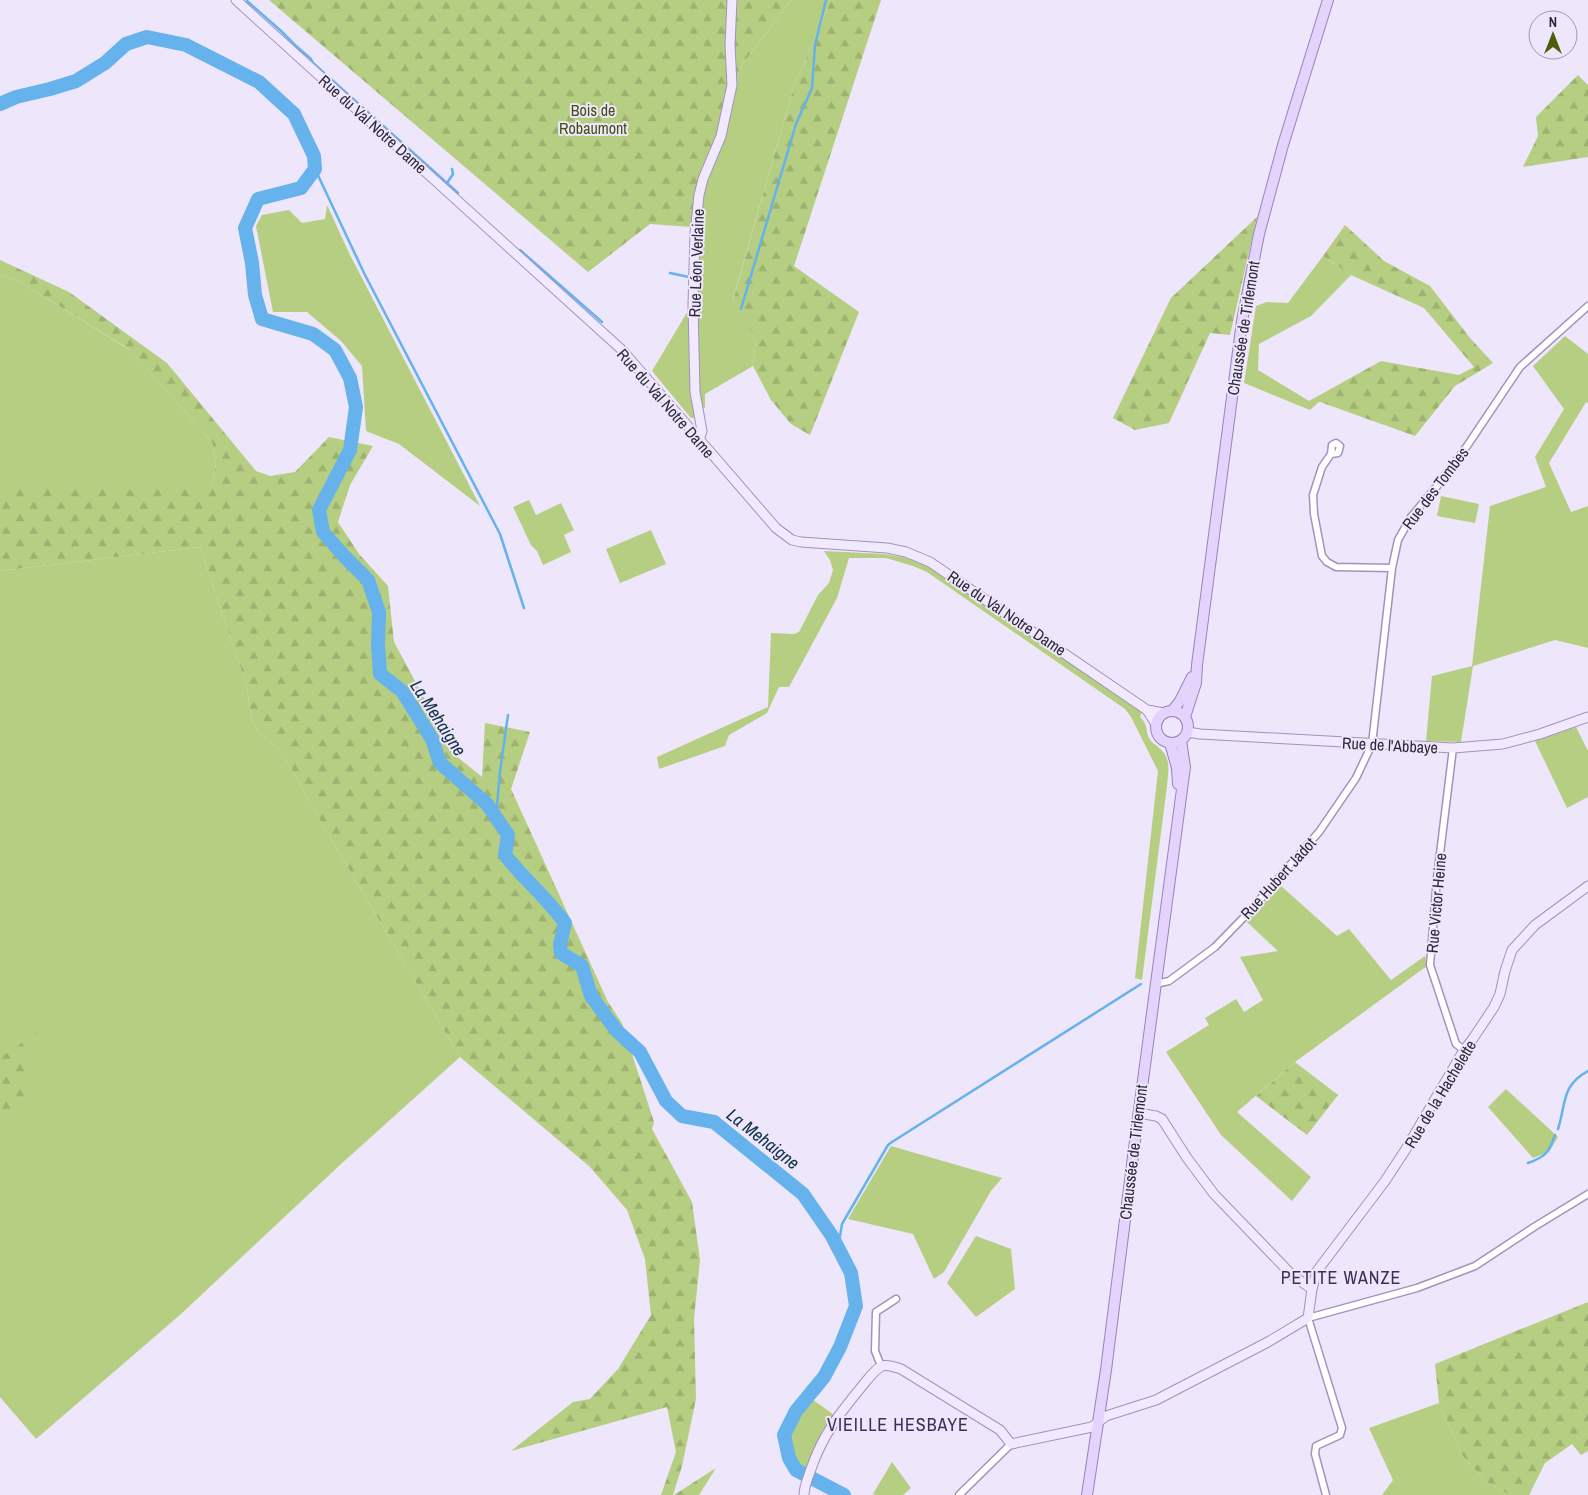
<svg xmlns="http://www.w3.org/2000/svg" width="1588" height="1495" viewBox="0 0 1588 1495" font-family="'Archivo Narrow',sans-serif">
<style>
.grass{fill:#b6ce81}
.forest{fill:url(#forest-firs)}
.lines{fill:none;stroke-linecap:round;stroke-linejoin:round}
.stream{stroke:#65b2ec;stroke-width:2.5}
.river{stroke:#65b2ec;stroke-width:14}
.street-casing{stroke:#a391bf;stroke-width:9}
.secondary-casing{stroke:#a391bf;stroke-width:11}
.primary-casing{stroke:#9883b8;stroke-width:12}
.street{stroke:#fff;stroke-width:6}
.secondary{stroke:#f1e9fe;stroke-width:9}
.primary{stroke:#e3d3fd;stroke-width:10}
.labels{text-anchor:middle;stroke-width:4;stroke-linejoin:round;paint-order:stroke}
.park-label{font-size:16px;fill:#415012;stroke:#eee6fa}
.street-label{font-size:16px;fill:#2e2739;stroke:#eee6fa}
.water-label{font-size:18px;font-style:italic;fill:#10324a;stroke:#eee6fa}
.neighbourhood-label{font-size:18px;letter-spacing:1px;fill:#3f2e56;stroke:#eee6fa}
</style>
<defs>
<pattern id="forest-firs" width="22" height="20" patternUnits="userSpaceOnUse" patternTransform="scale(1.25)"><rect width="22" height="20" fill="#b6ce81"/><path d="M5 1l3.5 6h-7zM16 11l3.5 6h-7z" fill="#9db170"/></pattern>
</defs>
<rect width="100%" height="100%" fill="#eee6fa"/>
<path class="grass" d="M791 0H831L793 89 733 299 756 340 753 366 705 394V408L694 405V418H691L652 371 689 309 692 227 742 65Z
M327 205 350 255 480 506 399 444 366 431 362 366 341 341 307 312H273L256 226 262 215 289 210 302 223 325 219Z
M1323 256 1351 275 1311 316 1259 344 1258 370 1309 401H1320L1310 410 1244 383 1256 306 1267 302 1288 303Z
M0 275 20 282 130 350 212 442 216 464 212 486H0Z
M1565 336 1588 354V403L1586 402 1549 463 1571 512 1588 506V648L1555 640 1473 666 1461 742 1426 741 1432 676 1472 666 1490 506 1546 487 1535 457 1564 409 1533 366Z
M1441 496 1479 504 1475 523 1437 516Z
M529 500 536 515 561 503 574 530 564 535 571 552 543 565 537 551 531 545 513 507Z
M651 530 666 564 620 583 606 549Z
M200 547 247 687 251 717 258 732 282 752 314 810 460 1057 341 1164 181 1314 36 1439 0 1397V571Z
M824 551 883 554 902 557 923 562 940 572 1142 712 1140 717C1148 725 1145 728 1149 738 1152 744 1159 746 1163 752 1171 761 1168 774 1167 786L1142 980 1135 978 1158 771 1131 717 1125 709 927 572 913 566 886 558H849L837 598 789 687H779L767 713 729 735 725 746 659 769 657 757 768 707 771 633 794 634 799 632 818 595 829 583 833 570 830 560Z
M1576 727 1588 751V797L1567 808 1535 741Z
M1280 885 1337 936 1349 929 1391 980 1425 956 1427 966 1295 1062 1237 1112 1311 1177 1292 1201 1221 1135 1166 1052 1209 1025 1205 1018 1236 999 1244 1012 1263 1000 1240 957 1278 951 1247 922Z
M1506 1089 1558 1137 1549 1152 1533 1158 1488 1107Z
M891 1146 1002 1178 991 1191 944 1272 934 1279 913 1234 848 1219Z
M976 1236 1011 1249 1015 1289 976 1317 947 1283Z
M812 1399 834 1415 823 1430 805 1470C777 1448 793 1421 812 1399Z
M1439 1403 1462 1455 1485 1481 1510 1495H1382L1393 1480 1369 1428Z
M892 1462 911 1488 903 1495H875L873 1494Z"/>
<path class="forest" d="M269 0H791L742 65 692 227 650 224 588 272Z
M831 0H881L794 266 859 312 810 435 791 424 771 400 753 366 756 340 733 300 793 89Z
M1578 75 1588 85V157L1523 167 1538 136 1536 117Z
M1257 217 1230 335 1210 333 1169 423 1135 430 1113 418 1171 298Z
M1345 225 1384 261 1430 286 1470 338 1493 363 1455 386 1415 436 1320 402 1309 401 1381 361 1459 375 1474 367 1424 308 1351 275 1323 256Z
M0 260 69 292 167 363 256 471 270 476 295 472 329 437 373 446 350 485 338 522 359 554 388 586 394 642 455 755 482 777 485 723 530 732 511 789 608 1002 622 1023 654 1122 652 1129 692 1202 700 1260 694 1319 696 1399 682 1466 673 1495H661L676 1452 667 1407 511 1451 573 1402 590 1399 618 1369 651 1315 645 1259 627 1210 590 1167 460 1057 314 810 282 752 258 732 251 717 247 687 200 547 0 571V484L212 486 216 464 212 442 129 349 20 282 0 275Z
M38 1032 25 1057 27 1075 24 1094 22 1105 11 1126H4L0 1125V1058Z
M1295 1062 1338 1095 1307 1135 1256 1096Z
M1588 1302V1451L1581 1455 1572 1444 1545 1463 1529 1495H1510L1485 1481 1462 1455 1439 1403 1435 1364Z
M716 1468 699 1495H674Z"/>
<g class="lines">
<path class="stream" d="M247 1 280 30 296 46 311 59 313 63 458 193
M315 169 364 273 500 534 524 608
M447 183 453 174 452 169
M520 250 602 322
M670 273 689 277
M741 309 796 124 812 88 815 45 826 0
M496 817 500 771 508 715
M1558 1129C1566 1105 1561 1085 1588 1071
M1528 1163C1545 1157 1549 1153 1555 1135
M838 1248 842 1224 888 1145 892 1142 1141 984"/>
<path class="river" d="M0 104 16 97 50 89 76 81 105 63 126 44 147 37 186 45 259 82 294 114 314 156 315 169 301 188 258 199 245 228 252 263 255 295 262 319 313 334 335 350 350 378 356 407 350 450 319 510 323 532 345 557 368 580 379 612 378 645 380 674 402 691 432 739 440 763 487 804 508 835 505 855C524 879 547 898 565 923L560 945 561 953 582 966 591 996 616 1030 640 1052 666 1101 682 1116 714 1122 803 1194 832 1236 851 1273 856 1306 840 1347 824 1377 796 1411 784 1435 789 1458 796 1470 844 1495"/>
<g class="street-casing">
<path id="street" d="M1331 454 1332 445 1336 443 1340 446 1338 453 1331 454 1322 467 1313 495 1314 514 1322 556 1327 562 1336 567 1392 568
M1453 748 1437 878 1430 965 1456 1044 1464 1050
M1155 984 1169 981 1215 947 1248 913 1319 832 1356 778 1372 744 1392 568 1398 540 1411 517 1438 485 1467 446 1520 367 1588 306
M881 1366 875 1351 876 1312 896 1299
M959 1495 1011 1444
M1326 1495 1315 1454 1316 1446 1340 1435 1342 1428 1308 1318 1417 1288 1475 1266 1534 1227 1588 1194"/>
</g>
<g class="secondary-casing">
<path id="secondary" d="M236 0 622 350 776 528 792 540 801 542 887 548 906 552 930 562 1147 710 1156 724
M699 440 702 431 695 392 693 305 695 233 699 195 703 179 721 136 732 85 730 45 732 0
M1147 710 1164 713
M1188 732 1200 734 1453 748 1503 744 1540 734 1588 717
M1138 1113 1156 1116 1162 1119 1187 1158 1214 1194 1292 1275 1312 1289
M804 1495C804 1486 808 1478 811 1469 823 1434 840 1413 863 1385 868 1379 875 1369 882 1366 888 1364 895 1367 901 1369L1000 1430 1011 1444 1092 1427 1106 1416 1156 1400 1268 1342 1308 1318 1312 1289 1317 1271 1385 1181 1406 1149 1464 1050 1472 1040 1494 1007 1500 994 1505 971 1512 950 1535 925 1588 886"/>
</g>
<g class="primary-casing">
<path id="primary" d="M1156 727a16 16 0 1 1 32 0a16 16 0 1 1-32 0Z
M1172 711 1180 701 1192 677
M1185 717 1196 683 1197 665 1242 321 1259 234 1283 145 1328 0
M1170 743 1177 768 1178 784
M1087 1495 1106 1370 1137 1125 1185 767 1181 741"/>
</g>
<use href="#street" class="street"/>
<use href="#secondary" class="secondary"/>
<use href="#primary" class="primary"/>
</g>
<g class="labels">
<g class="park-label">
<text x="593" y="116">Bois de<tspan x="593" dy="18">Robaumont</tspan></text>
</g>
<g class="street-label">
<text transform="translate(373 124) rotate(42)" y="6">Rue du Val Notre Dame</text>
<text transform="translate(696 263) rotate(-88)" y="6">Rue Léon Verlaine</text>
<text transform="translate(1243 328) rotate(-81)" y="6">Chaussée de Tirlemont</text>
<text transform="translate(666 403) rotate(49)" y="6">Rue du Val Notre Dame</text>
<text transform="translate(1435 488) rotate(-53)" y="6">Rue des Tombes</text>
<text transform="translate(1007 613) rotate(34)" y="6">Rue du Val Notre Dame</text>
<text transform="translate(1390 745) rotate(3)" y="6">Rue de l'Abbaye</text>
<text transform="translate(1278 878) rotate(-48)" y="6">Rue Hubert Jadot</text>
<text transform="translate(1436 903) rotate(-85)" y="6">Rue Victor Heine</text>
<text transform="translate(1440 1094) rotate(-59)" y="6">Rue de la Hachelette</text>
<text transform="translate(1133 1152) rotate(-83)" y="6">Chaussée de Tirlemont</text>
</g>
<g class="water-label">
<text transform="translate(438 718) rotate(57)" y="6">La Mehaigne</text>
<text transform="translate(763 1139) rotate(38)" y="6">La Mehaigne</text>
</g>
<g class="neighbourhood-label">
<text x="1341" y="1284">PETITE WANZE</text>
<text x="898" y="1431">VIEILLE HESBAYE</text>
</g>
</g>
<g transform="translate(1553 35)"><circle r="24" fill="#eee6fa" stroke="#a19aad"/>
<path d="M0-4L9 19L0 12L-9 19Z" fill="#4c5f05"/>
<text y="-8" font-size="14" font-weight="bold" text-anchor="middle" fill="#2e2739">N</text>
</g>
</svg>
